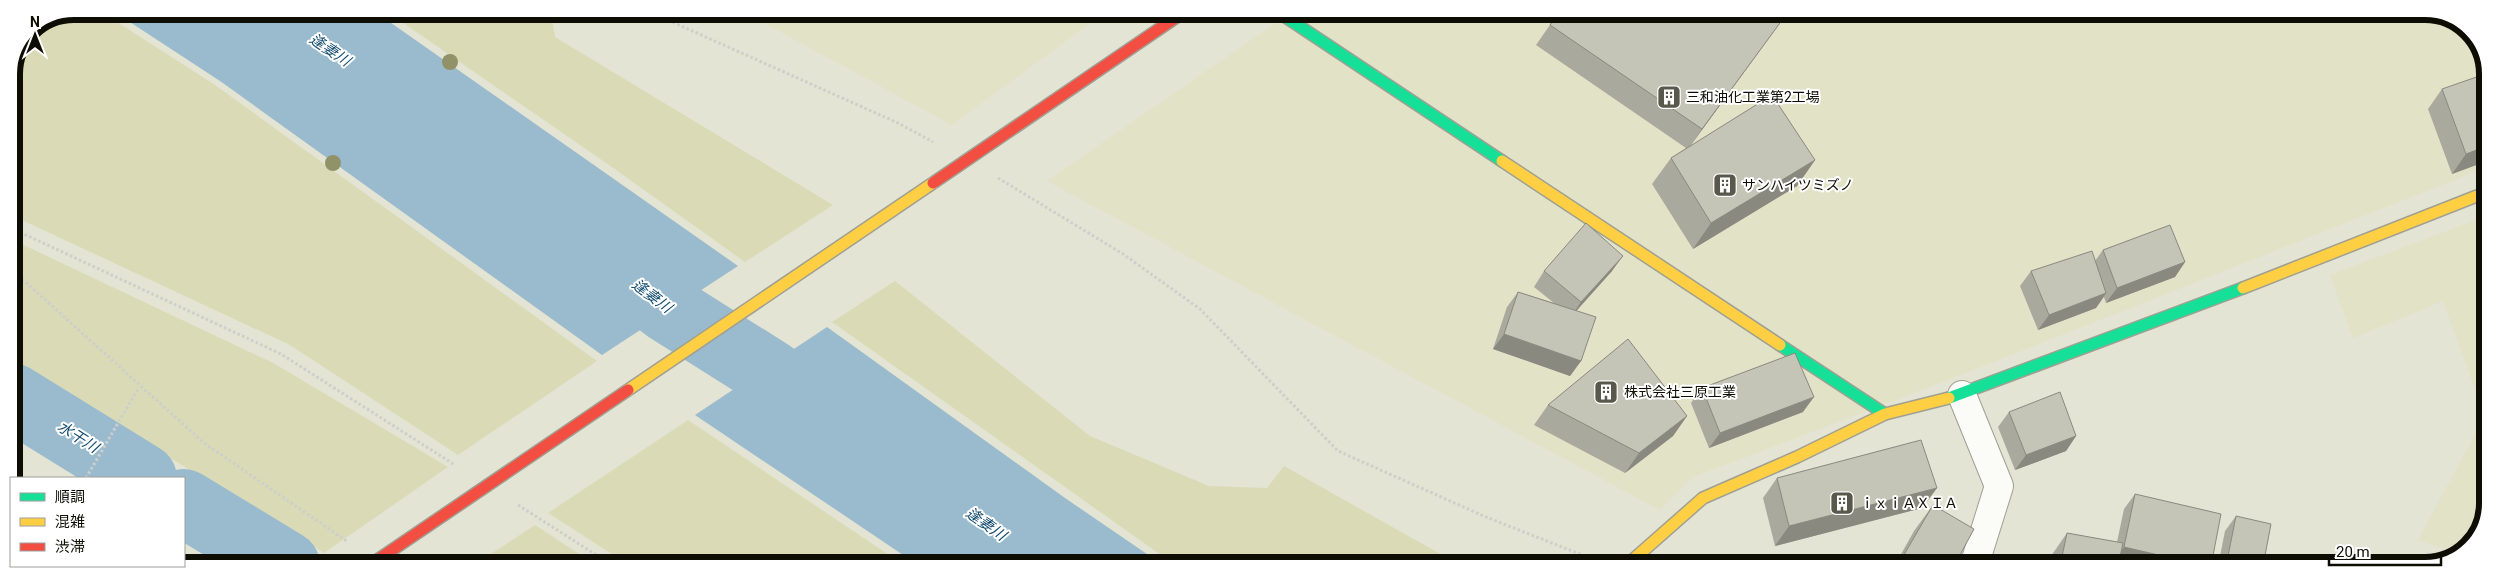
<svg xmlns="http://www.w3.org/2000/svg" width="2499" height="577" viewBox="0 0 2499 577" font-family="Roboto,'Noto Sans JP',sans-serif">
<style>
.built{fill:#e1e2c6}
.green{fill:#dadbb6}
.water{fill:#9abbce}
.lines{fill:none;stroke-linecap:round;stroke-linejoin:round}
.river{stroke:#9abbce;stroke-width:68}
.street-casing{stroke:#9fa093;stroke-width:30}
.fast-casing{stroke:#9fa093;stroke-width:14}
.slow-casing{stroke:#9fa093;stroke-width:14}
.path{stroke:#cececa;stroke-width:3;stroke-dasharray:2.5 2.5;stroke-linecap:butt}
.street{stroke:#fbfbf8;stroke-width:28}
.fast{stroke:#16e098;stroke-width:11}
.slow{stroke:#ffcf43;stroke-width:11}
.slow-bridge-casing{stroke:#9fa093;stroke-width:14;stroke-linecap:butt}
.jam-bridge-casing{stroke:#9fa093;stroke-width:14;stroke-linecap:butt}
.slow-bridge{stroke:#ffcf43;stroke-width:11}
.jam-bridge{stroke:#f24e42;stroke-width:11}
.tree{fill:#929268}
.wall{fill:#a9a99d}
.shaded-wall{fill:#898980}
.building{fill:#c4c4b7;stroke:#898980}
.labels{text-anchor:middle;stroke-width:4;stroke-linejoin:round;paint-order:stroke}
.poi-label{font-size:14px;fill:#0d0d04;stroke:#fff;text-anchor:start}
.water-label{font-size:15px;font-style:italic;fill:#144d6f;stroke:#fff}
.rim{fill:none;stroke:#0d0d04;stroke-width:6}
</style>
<rect width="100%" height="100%" fill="#e3e4d3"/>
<path class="built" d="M744 12H1105L952 125Z
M1292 12 2438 13 2472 32 2488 69 2487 167 1930 387 1693 477 1660 510 1047 181Z
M2487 216 2486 516 2464 553 2459 554 2418 540 2485 416 2443 301 2353 338 2330 275Z"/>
<path class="green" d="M74 11H100L215 85 597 361 458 455 290 345 11 215V73L30 29Z
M386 11 551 12 555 37 833 205 745 262 609 165Z
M11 239 275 364 448 467 324 553 12 360Z
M895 281 1090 436 1209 486 1267 488 1284 466 1460 565H1175L832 322Z
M688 420 904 565H629L548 513Z
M535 525 596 565H474Z"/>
<path class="water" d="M113 11H374L738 266 602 355 220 81Z
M827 327 1065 498 1163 565H918L695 415Z"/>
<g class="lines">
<path class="river" d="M595 253 668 309 771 374 841 423
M12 397 143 478
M184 503 286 565"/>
<g class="street-casing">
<path id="street" d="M1962 395 1999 486 1974 566"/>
</g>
<g class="fast-casing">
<path id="fast" d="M1278 12 1502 161
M1780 345 1885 414
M1949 398 2243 288"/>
</g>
<g class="slow-casing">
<path id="slow" d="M1502 161 1780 345
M2243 288 2487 192
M1627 565 1703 498 1797 457 1885 414 1949 398"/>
</g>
<path class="path" d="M650 12 898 123 933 142
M998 178 1123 254 1200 309 1338 451 1486 517 1595 560
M11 228 281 354 455 465
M11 269 204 443 348 542
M12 474 19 478
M86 478 139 387
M518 505 612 565"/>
<use href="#street" class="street"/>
<use href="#fast" class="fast"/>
<use href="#slow" class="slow"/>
<g class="slow-bridge-casing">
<path id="slow-bridge" d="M628 390 933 183"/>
</g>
<g class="jam-bridge-casing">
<path id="jam-bridge" d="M933 183 1184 12
M370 565 628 390"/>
</g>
<use href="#slow-bridge" class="slow-bridge"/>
<use href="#jam-bridge" class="jam-bridge"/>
</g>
<g class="tree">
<circle cx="450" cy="62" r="8"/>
<circle cx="333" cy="163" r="8"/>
</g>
<path class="wall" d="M1559 12H1788L1691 145 1815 160 1797 186 1693 249 1652 184 1671 158 1686 148 1536 45Z
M2442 89 2487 161 2452 174 2428 109Z
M2103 250 2185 262 2175 277 2106 303 2104 297 2096 308 2038 330 2020 286 2031 271 2095 261Z
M1544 271H1612L1576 311 1581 361 1570 376 1493 349 1507 307 1518 292 1554 303 1534 287Z
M1702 388 1803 412 1709 448 1691 403Z
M1548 405 1687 416 1673 436 1625 473 1534 425Z
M2009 412 2076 436 2066 451 2015 470 1998 427Z
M1777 478 1937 488 1922 508 1775 546 1763 498Z
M2135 494 2211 566H2127L2118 564V566H2048L2049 559 2067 533 2117 542 2124 509Z
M1933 505 1954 566 1895 565 1914 531Z
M2236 516 2263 566H2218L2225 531Z"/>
<path class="shaded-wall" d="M1788 12 1688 149 1702 129Z
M2487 146V161L2452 174 2466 154Z
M1815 160 1797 186 1693 249 1711 223Z
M1623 256 1612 271 1570 318 1581 302Z
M2185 262 2175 277 2106 303 2117 288Z
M2106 293 2096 308 2038 330 2049 315Z
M1504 334 1581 361 1570 376 1493 349Z
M1814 397 1803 412 1709 448 1720 433Z
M1687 416 1673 436 1625 473 1639 453Z
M2076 436 2066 451 2015 470 2026 455Z
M1937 488 1922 508 1775 546 1789 526Z
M2124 547 2206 566H2127L2113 562Z"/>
<path class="building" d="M1559 12H1788L1702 129 1550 25Z
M2488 73 2487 146 2466 154 2442 89Z
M1772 95 1815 160 1711 223 1671 158Z
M1586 223 1623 256 1581 302 1544 271Z
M2170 225 2185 262 2117 288 2103 250Z
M2092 251 2106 293 2049 315 2031 271Z
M1518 292 1596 317 1581 361 1504 334Z
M1628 339 1687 416 1639 453 1548 405Z
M1795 353 1814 397 1720 433 1702 388Z
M2060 392 2076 436 2026 455 2009 412Z
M1921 440 1937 488 1789 526 1777 478Z
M2135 494 2221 514 2211 566H2206L2124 547Z
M1933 505 1974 529 1954 566 1898 565Z
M2236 516 2271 524 2263 566H2226Z
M2067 533 2123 543 2118 566H2060Z"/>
<defs>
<g id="building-square" transform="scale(1.25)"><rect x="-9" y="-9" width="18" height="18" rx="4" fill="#58584c" stroke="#fff"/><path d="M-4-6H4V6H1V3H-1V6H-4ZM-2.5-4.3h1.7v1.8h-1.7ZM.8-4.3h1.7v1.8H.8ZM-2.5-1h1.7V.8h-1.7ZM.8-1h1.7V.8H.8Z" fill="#fff"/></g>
</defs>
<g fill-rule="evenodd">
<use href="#building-square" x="1669" y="97"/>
<use href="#building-square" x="1725" y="185"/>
<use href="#building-square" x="1606" y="392"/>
<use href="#building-square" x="1842" y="503"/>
</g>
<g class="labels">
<g class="poi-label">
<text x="1686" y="102">三和油化工業第2工場</text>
<text x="1742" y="190">サンハイツミズノ</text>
<text x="1624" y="397">株式会社三原工業</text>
<text x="1860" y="508">ｉｘｉＡＸＩＡ</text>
</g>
<g class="water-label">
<text transform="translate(330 50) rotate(34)" y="5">逢妻川</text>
<text transform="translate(652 296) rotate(37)" y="5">逢妻川</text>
<text transform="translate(78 437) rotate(32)" y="5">水干川</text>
<text transform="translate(986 524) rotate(35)" y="5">逢妻川</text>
</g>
</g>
<path d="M0 0H2499V577H0ZM74 20H2425A54 54 0 0 1 2479 74V503A54 54 0 0 1 2425 557H74A54 54 0 0 1 20 503V74A54 54 0 0 1 74 20Z" fill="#fff" fill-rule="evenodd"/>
<path class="rim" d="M74 20H2425A54 54 0 0 1 2479 74V503A54 54 0 0 1 2425 557H74A54 54 0 0 1 20 503V74A54 54 0 0 1 74 20Z"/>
<rect x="10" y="477" width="175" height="90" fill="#ffffff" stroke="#9e9e9b"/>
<rect x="20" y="493" width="25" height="8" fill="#16e098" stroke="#9e9e9b"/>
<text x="55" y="502" font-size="15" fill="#0d0d04">順調</text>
<rect x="20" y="518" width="25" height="8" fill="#ffcf43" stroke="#9e9e9b"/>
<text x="55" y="527" font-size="15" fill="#0d0d04">混雑</text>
<rect x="20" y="543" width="25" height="8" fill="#f24e42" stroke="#9e9e9b"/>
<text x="55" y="552" font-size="15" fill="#0d0d04">渋滞</text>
<g transform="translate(35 35)" stroke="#ffffff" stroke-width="4" paint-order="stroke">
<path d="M0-4L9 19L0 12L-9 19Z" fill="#0d0d04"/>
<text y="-8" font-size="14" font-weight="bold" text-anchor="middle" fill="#0d0d04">N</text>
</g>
<path d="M2329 557v8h112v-8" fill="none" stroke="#0d0d04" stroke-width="2.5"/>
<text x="2336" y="557" font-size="15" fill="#0d0d04" stroke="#ffffff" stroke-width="4" paint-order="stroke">20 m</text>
</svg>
